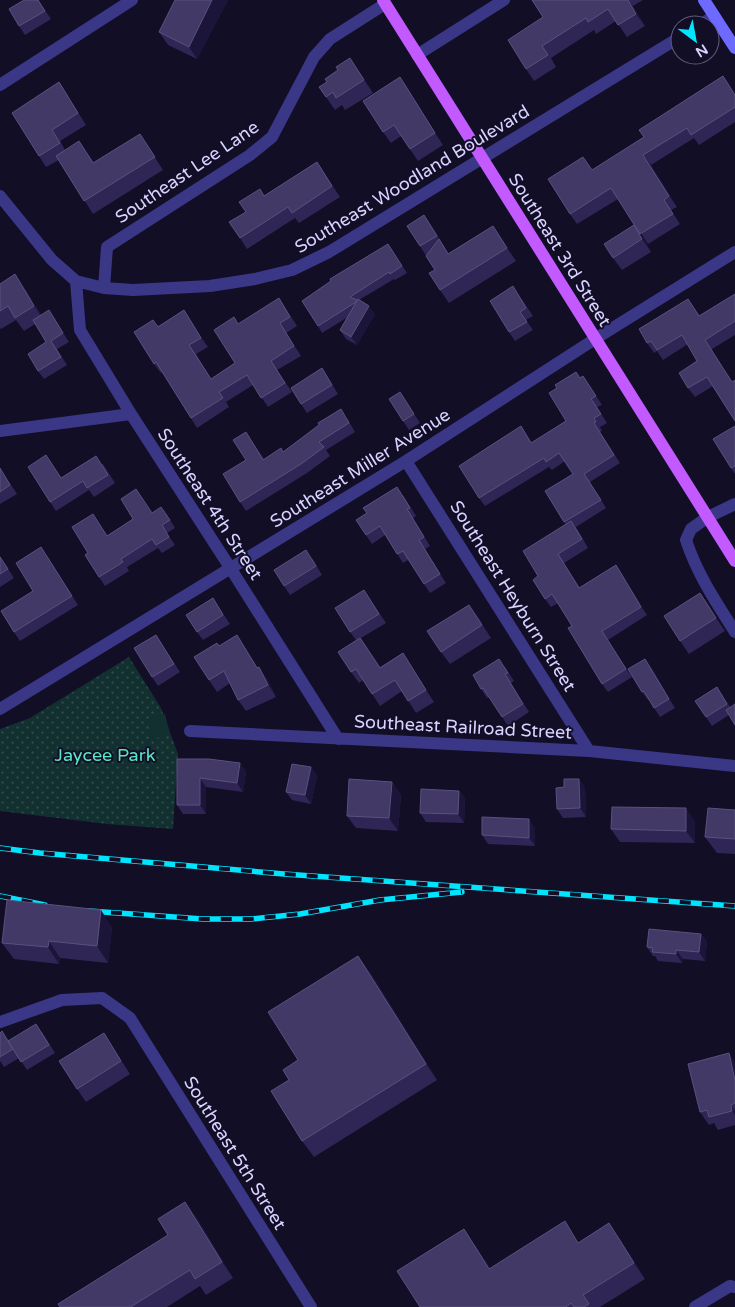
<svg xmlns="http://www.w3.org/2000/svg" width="735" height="1307" viewBox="0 0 735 1307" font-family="'Varela Round',sans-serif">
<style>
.park{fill:url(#park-dots)}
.garden{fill:#11302f}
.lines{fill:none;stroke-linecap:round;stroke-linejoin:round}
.street{stroke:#3a3787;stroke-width:12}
.secondary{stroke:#6e6aff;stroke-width:12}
.primary{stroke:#c25aff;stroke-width:12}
.rail-casing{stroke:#00e4fe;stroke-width:5.5}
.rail{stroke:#120e26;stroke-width:4;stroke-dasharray:11;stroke-linecap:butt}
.wall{fill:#302655}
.shaded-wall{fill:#1c153a}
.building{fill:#423967;stroke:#59517f}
.labels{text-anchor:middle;stroke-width:4;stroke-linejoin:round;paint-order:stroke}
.street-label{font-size:18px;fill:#d8d3ff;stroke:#120e26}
.park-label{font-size:18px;fill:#59e5c2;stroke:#120e26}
</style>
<defs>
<pattern id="park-dots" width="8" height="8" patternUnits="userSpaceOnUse" patternTransform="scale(1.25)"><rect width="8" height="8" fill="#11302f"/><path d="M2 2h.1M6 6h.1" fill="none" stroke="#334d4e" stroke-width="1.8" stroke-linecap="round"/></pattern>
</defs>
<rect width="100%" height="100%" fill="#120e26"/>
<path class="park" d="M129 657 161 708 178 754 173 829 107 824 0 811V729L30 718Z"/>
<path class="garden" d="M165 714 170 734 153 739 147 719Z"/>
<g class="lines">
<path class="street" d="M700 25 714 16
M417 55 504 0
M0 85 132 0
M0 196 52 260 76 281 104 288 133 290 210 286 255 279 292 270 329 252 680 37
M76 281 80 330 131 414 231 569 338 739
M104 288 107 247 250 155 272 137 314 57 330 39 385 4
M0 431 131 414
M406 461 589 751
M735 504 708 517 691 529 686 540C697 574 716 602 735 632
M0 709 406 461 595 339 735 252
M190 731 589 751 735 766
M0 1022 62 1000 102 998 130 1018 311 1307
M695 1307 730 1286 735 1287"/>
<path class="secondary" d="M704 0 735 48"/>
<path class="primary" d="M383 0 735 561"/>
<g class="rail-casing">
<path id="rail" d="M0 848 40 853 284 874 735 906
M0 896 45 905
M89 911 203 919H251L300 914 380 900 462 892"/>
</g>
<use href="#rail" class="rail"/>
</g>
<path class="wall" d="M38 0 51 19 25 35 19 26Z
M175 0H228L197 59 168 45 159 32Z
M532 0H643L633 6 645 26 627 37 616 21 596 34 594 30 551 58 556 67 534 81 526 69 543 17Z
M359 71 373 93 345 110 342 105 335 110 319 87Z
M723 76 735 94V122L699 145 694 138 651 165 677 207 671 210 680 224 648 244 618 199 577 224 570 214 593 170 644 137Z
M400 77 443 145 418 161 401 136 391 143 383 132Z
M59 82 86 125 60 141 65 150 88 154 94 163 140 134 163 170 93 214 59 160 46 167 39 156Z
M317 162 340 197 299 223 295 218 247 249 240 238 246 212 264 196Z
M493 226 516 261 449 303 440 290 435 270 420 246 433 228 449 254Z
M643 238 651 252 622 270 613 258Z
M388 244 407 273 395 280 394 279 359 300 375 314 357 345 346 339 340 330 348 317 322 333 318 326Z
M0 284 24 287 41 315 55 319 69 342 57 349 67 365 44 379 38 371 46 342 35 324 24 331 16 320 1 329 0 328Z
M735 294V335L712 349 735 421 713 386 695 397 688 388 697 361 688 344 663 360 657 351 654 353 647 343 688 299 700 316Z
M519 295 533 316 526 320 533 330 515 341 509 332Z
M279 298 297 326 286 333 301 356 277 370 292 392 268 407 253 385 226 402 229 407 197 428 162 372 161 373 154 364 153 320 158 326 184 310 208 347 196 354 211 379 235 363 239 324Z
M322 368 338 394 307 413 301 404Z
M583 376 602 405 597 407 607 423 600 427 602 431 600 432 620 463 590 482 606 508 576 527 588 548 564 563 580 588 622 574 647 615 608 640 632 677 608 692 602 684 572 626 558 603 551 607 545 599 538 576 566 525 545 491 573 474 565 461 552 470 549 467 485 506 479 498 521 426 532 443 566 421 580 378Z
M400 392 420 423 409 430 403 421Z
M347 418 355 432 326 450 330 456 307 473 246 511 240 502 246 460V432L264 459 283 452Z
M735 426V474L731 468Z
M103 464 115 483 94 497 89 490 56 511 50 502 61 478Z
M0 468 17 494 0 504Z
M403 495 416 516 413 518 430 546 425 549 446 583 430 593 408 560 403 563 385 535 372 544 366 535Z
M152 513 167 515 175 528 167 533 175 545 162 553 158 548 127 567 129 571 105 586 99 577 88 553 93 514 107 536Z
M41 547 78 605 20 641 14 632 33 591Z
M0 556 14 578 0 587Z
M312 558 322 575 290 595 284 586Z
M364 590 386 623 361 638 380 667 403 653 434 702 416 713 402 691 380 706 363 680 359 683 351 672 356 640 350 632Z
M700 593 725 631 689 654 680 641Z
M213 598 230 624 203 640 197 632Z
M478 617 491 638 450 664 441 652Z
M156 635 180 672 158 686 152 677Z
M219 646H244L258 668 267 679 276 697 246 711 238 700 230 683 217 692 209 680Z
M505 667 514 681 511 683 529 712 508 726 489 697 487 698 481 689Z
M651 667 675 708 660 717 649 700H648L642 692Z
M717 687 730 707 729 715 712 726 706 717Z
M177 759 240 763 246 772 243 792 206 787V814H183L177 805Z
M311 767 317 776 311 804 292 800 286 792Z
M392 782 401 795 398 831 356 828 347 816Z
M564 787H585L586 817 563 818 557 809Z
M459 791 465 799 464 823 426 822 420 813Z
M735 810V854L717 853 705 837Z
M695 821V843L620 842 611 829Z
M535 828V846L488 844 482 835Z
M112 927 108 963 60 958 59 964 14 959 2 943Z
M701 934 707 942 705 961 683 959 682 963 658 961 655 956H653L647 947Z
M370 972 437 1080 314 1157 302 1141 289 1080 298 1060Z
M42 1032 55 1053 27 1070 19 1058 4 1067 0 1061V1033L8 1041Z
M112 1046 130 1074 86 1102 77 1089Z
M729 1053 735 1063V1125L718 1130 714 1123 709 1125 700 1112Z
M197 1218 233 1278 206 1295 200 1286 167 1307H60Z
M620 1239 645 1279 600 1307H420L475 1245 490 1268 579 1242Z"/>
<path class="shaded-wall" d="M212 0H228L197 59 189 47Z
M628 0 633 6 645 26 636 14Z
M350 58 359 71 373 93 364 80Z
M400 77 408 88 443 145 435 133Z
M643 155 651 165 677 207 669 196Z
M424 215 433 228 446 249 437 236Z
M634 225 643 238 651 252 642 239Z
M493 226 502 239 516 261 507 248Z
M15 274 24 287 43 319 34 306Z
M369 306 375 314 357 345 351 337Z
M49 310 55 319 69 342 63 333Z
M184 310 191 320 208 347 201 338Z
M419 540 425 549 446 583 440 574Z
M616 565 622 574 647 615 641 607Z
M700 593 709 606 725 631 716 618Z
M469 605 478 617 491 638 482 625Z
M602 631 608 640 632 677 626 669Z
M237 635 264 677 259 667 267 679 276 697Z
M403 653 411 665 434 702 426 690Z
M645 659 651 667 675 708 669 699Z
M240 763 246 772 243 792 237 783Z
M311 767 317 776 311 804 305 795Z
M200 778 206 787V814L200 805Z
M579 779 585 787 586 817 580 808Z
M392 782 401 795 398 831 389 818Z
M459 791 465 799 464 823 458 814Z
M686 808 695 821V843L686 831Z
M529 819 535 828V846L529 838Z
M101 910 112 927 108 963 97 946Z
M701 934 707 942 705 961 699 952Z
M49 941 60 958 59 964 48 947Z
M676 950 683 959 682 963 676 954Z
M358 956 370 972 437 1080 426 1064Z
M729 1053 735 1063V1080Z
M731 1105 735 1111V1115L732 1111Z
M185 1202 197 1218 233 1278 222 1262Z
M609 1223 620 1239 645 1279 634 1263Z
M464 1229 475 1245 500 1284 489 1269Z"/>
<path class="building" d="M24 0H38L45 11 19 26 9 9Z
M175 0H212L189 47 159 32Z
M532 0H628L636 14 618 25 608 9 588 22 586 18 542 46 548 55 526 69 508 40 543 17Z
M350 58 364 80 336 98 333 92 326 97 319 87 327 82 325 79 338 70 336 67Z
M723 76 735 95V107L691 135 687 128 643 155 669 196 664 200 673 214 640 234 611 188 570 214 548 179 583 157 592 170 644 137 639 130Z
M400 77 435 133 410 149 394 125 383 132 363 101Z
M59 82 78 113 52 130 60 143 39 156 12 113Z
M140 134 155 157 84 201 56 156 79 141 93 163Z
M317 162 332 186 292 213 288 207 240 238 229 222 246 212 239 202 260 189 264 196Z
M424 215 437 236 420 246 407 226Z
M634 225 642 239 613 258 604 244Z
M493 226 507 248 440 290 429 273 435 270 426 256 439 239 448 254Z
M388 244 402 266 390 274 389 272 350 297 357 300 356 302 318 326 302 301 331 281 330 279Z
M15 274 34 306 15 318 8 306 0 311V284Z
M513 286 526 308 520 312 527 322 509 332 490 301Z
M735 294V321L705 340 732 382 735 380V421L707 377 688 388 679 373 697 361 682 335 657 350 651 341 647 343 639 329 688 299 699 316Z
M279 298 290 317 280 323 294 346 271 361 285 383 261 398 247 375 219 392 223 398 191 418 156 362 154 364 134 332 153 320 158 327 184 310 201 338 189 345 211 379 235 363 214 330 234 317 238 324Z
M358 299 369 306 351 337 340 330Z
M49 310 63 333 51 341 61 357 38 371 28 354 46 342 33 320Z
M322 368 332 385 301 404 291 388Z
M576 372 580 378 583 376 596 396 591 399 601 414 594 418 596 422 594 423 614 455 584 474 601 500 564 522 545 491 573 474 559 453 546 462 544 458 479 498 459 466 521 426 531 443 566 421 549 393 557 388 555 385Z
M400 392 414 414 403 421 389 399Z
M341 409 349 423 319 442 324 447 301 464 240 502 223 474 246 460 233 440 246 432 263 460 281 448 283 452 319 425 318 423Z
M735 426V466L731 468 713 439Z
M46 455 61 478 96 456 108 475 87 488 83 481 50 502 28 467Z
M0 468 10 485 0 492Z
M397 487 410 508 407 509 424 537 419 540 440 574 424 584 403 551 397 554 380 526 366 535 356 520 367 513 363 508Z
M136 489 152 513 161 507 170 520 162 525 169 537 156 545 152 539 121 559 123 562 99 577 85 555 88 553 72 527 93 514 107 536 133 519 121 499Z
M571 521 582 539 558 554 579 588 616 565 641 607 602 631 626 669 602 684 568 628 572 626 552 594 545 599 533 580 538 576 523 551Z
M41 547 72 596 14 632 1 611 33 591 16 563Z
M306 550 316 566 284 586 274 570Z
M0 557 8 569 0 574Z
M364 590 379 614 350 632 335 608Z
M700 593 716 618 680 641 664 616Z
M213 598 223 615 197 632 186 615Z
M469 605 482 625 441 652 427 631Z
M156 635 174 664 152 677 134 648Z
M237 635 257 668 259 667 268 685 238 700 224 671 209 680 194 657 217 643 219 646Z
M360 638 380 668 403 653 426 690 408 701 395 680 372 694 356 669 351 672 338 652Z
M499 659 508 673 505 674 523 704 502 717 483 688 481 689 473 675Z
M645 659 669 699 654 708 644 691 642 692 628 669Z
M717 687 727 704 706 717 695 701Z
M735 704V725L726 710Z
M177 759H209L240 763 237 783 200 778V805H177Z
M292 764 311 767 305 795 286 792Z
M349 779 392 782 389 818 347 816Z
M564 779H579L580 808 557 809 556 788 564 787Z
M421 789 459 791 458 814 420 813Z
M612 807 686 808V831L611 829Z
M708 808 735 810V839L705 837Z
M482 817 529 819V838L482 835Z
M7 900 101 910 97 946 49 941 48 947 2 943Z
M649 929 701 934 699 952 676 950V954L652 952 653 948 647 947Z
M358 956 426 1064 302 1141 271 1091 289 1080 283 1070 298 1060 268 1012Z
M36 1024 49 1045 21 1062 8 1041Z
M2 1031 13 1049 0 1057V1033Z
M104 1033 121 1061 77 1089 59 1061Z
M729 1053 735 1080V1103L731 1105 732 1111 709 1117 707 1110 700 1112 688 1064Z
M185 1202 222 1262 195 1279 190 1270 132 1306V1307H60L58 1304 168 1235 158 1219Z
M565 1221 578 1243 609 1223 634 1263 583 1295 589 1304 584 1307H574L571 1303 566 1307H420L397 1271 464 1229 489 1269Z"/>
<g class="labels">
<g class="street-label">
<text transform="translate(187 172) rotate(-34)" y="6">Southeast Lee Lane</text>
<text transform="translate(412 179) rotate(-31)" y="6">Southeast Woodland Boulevard</text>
<text transform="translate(560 250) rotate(58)" y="6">Southeast 3rd Street</text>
<text transform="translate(360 468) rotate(-32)" y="6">Southeast Miller Avenue</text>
<text transform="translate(210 504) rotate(57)" y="6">Southeast 4th Street</text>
<text transform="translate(513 596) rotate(58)" y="6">Southeast Heyburn Street</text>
<text transform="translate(463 727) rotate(3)" y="6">Southeast Railroad Street</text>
<text transform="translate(235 1153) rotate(58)" y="6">Southeast 5th Street</text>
</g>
<g class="park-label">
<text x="105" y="761">Jaycee Park</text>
</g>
</g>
<g transform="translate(695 40) rotate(148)"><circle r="24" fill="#120e26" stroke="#615d7d"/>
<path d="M0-4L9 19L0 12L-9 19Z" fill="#00e4fe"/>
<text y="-8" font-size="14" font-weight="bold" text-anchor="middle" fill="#d8d3ff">N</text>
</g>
</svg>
